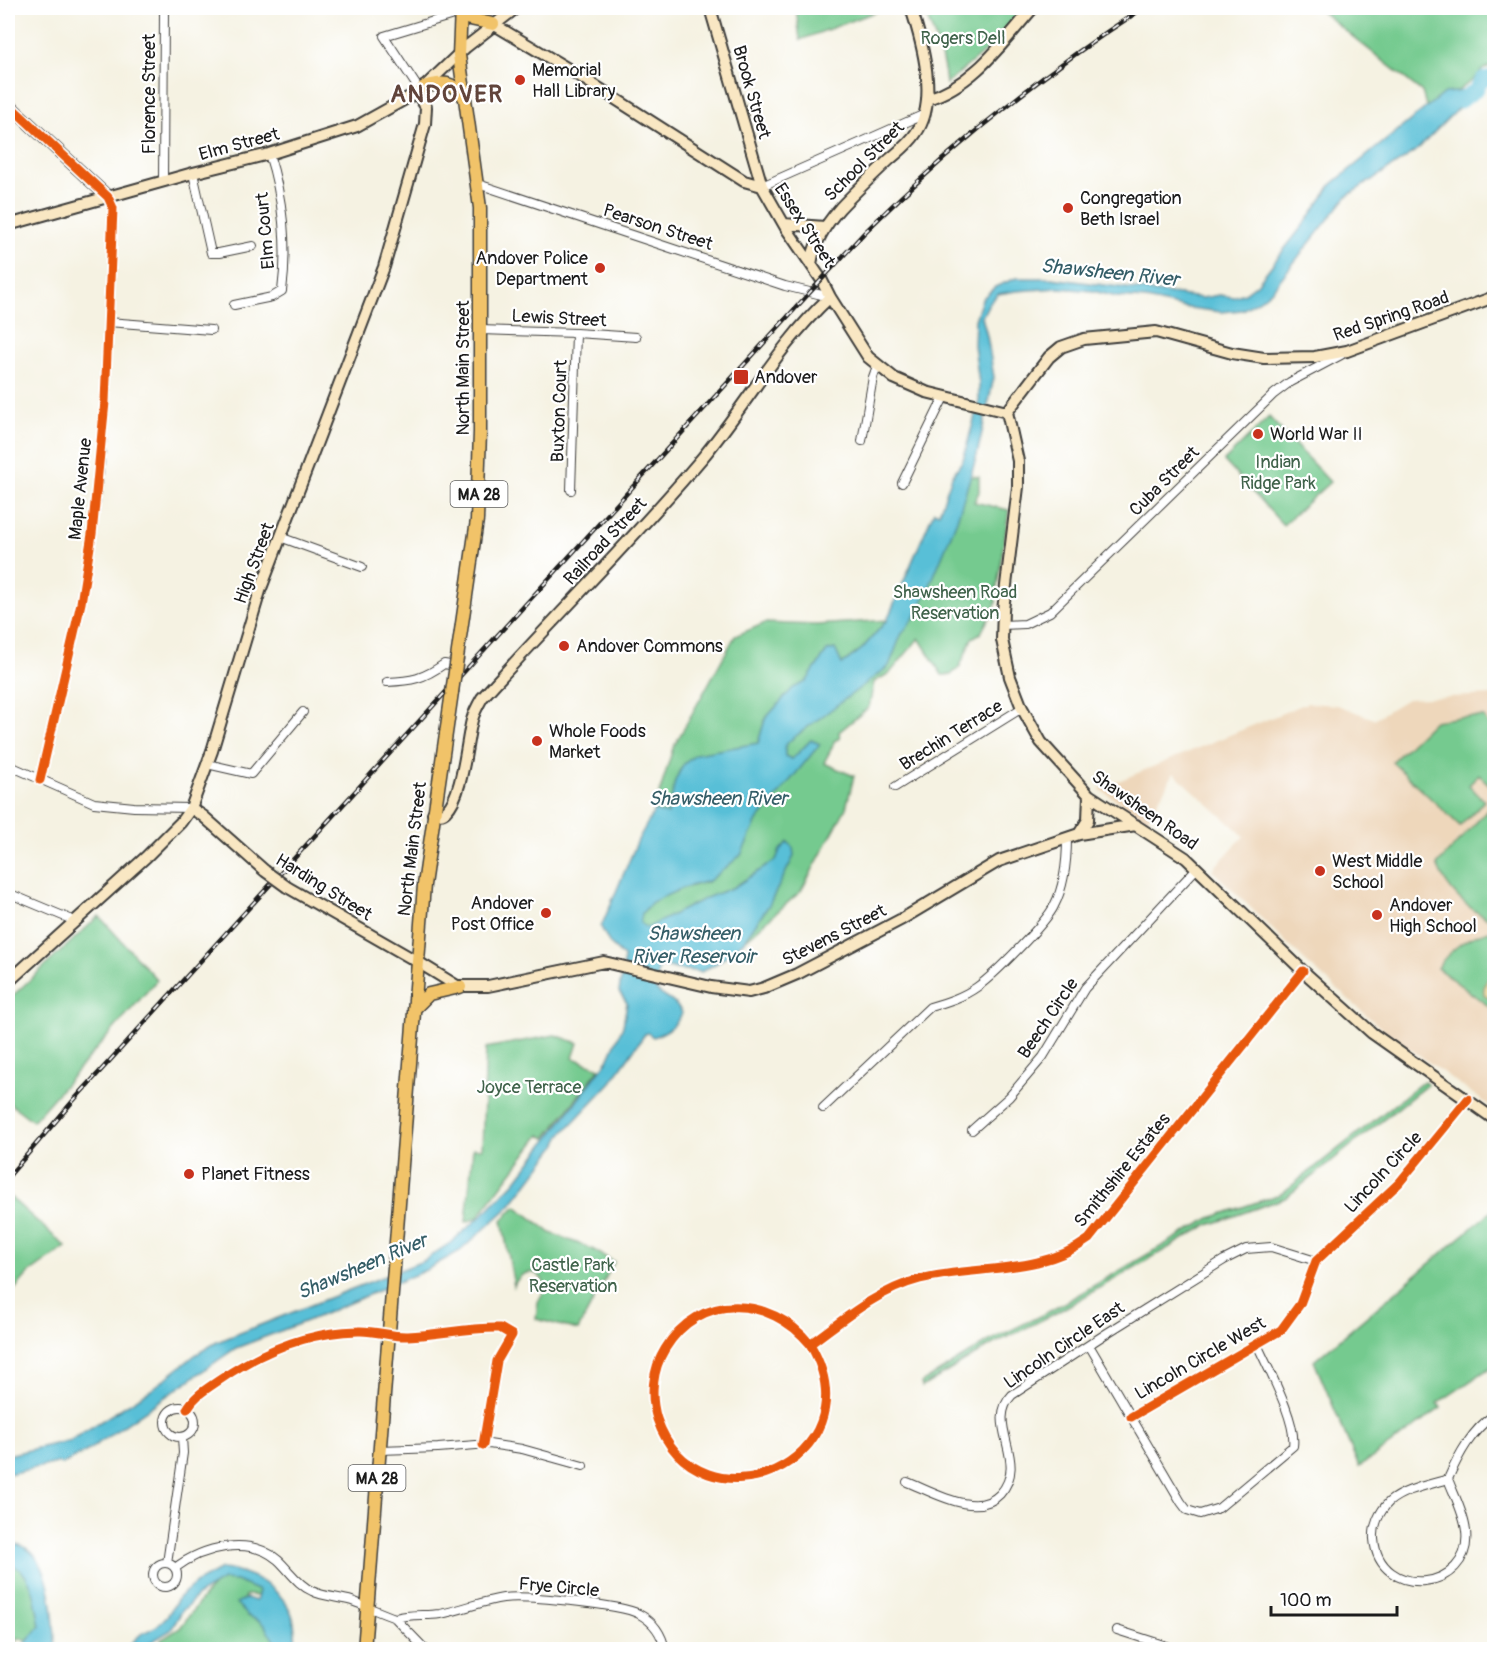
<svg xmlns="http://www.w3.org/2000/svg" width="1502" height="1657" viewBox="0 0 1502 1657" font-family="Pangolin,sans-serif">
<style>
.built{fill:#eed7bb}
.green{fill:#74ca8f;stroke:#487356;stroke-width:1.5}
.sand{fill:#eeda9e;stroke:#857b5d;stroke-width:1.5}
.water{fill:#59bfd7;stroke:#3a6e7a;stroke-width:1.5}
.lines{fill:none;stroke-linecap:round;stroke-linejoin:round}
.river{stroke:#59bfd7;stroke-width:15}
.street-casing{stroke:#3d3c3a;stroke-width:10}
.secondary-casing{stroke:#3d3c3a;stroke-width:14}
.primary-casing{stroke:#3d3c3a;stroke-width:15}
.street{stroke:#fff;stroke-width:8}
.secondary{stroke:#f9e7c3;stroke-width:10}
.primary{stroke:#f1c369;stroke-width:12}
.rail-casing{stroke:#1c1c1c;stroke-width:4.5}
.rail{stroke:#fff;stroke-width:2;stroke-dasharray:7;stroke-linecap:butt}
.secondary-bridge-casing{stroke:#3d3c3a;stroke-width:14;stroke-linecap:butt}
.primary-bridge-casing{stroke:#3d3c3a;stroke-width:15;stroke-linecap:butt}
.secondary-bridge{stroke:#f9e7c3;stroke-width:10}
.primary-bridge{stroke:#f1c369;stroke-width:12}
.cycleway-casing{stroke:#fff;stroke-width:13}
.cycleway{stroke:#e8590c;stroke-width:9}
.poi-dot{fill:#c8321e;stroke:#fff;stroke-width:2}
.labels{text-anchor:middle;stroke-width:4.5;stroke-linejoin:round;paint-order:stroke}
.shield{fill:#fff;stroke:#606060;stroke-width:1.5}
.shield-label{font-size:16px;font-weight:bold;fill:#1c1c1c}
.park-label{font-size:18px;fill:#3f624a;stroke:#fff}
.poi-label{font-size:18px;fill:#1c1c1c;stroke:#fff;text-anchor:start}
.street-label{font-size:18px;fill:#1c1c1c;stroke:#fff}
.water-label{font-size:20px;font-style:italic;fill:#345d67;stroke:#fff}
.district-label{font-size:24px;font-weight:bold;letter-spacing:1.5px;fill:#61443b;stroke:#fff}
</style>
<rect width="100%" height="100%" fill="#fff"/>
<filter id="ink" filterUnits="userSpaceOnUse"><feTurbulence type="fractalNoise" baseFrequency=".0167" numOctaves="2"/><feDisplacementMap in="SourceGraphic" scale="12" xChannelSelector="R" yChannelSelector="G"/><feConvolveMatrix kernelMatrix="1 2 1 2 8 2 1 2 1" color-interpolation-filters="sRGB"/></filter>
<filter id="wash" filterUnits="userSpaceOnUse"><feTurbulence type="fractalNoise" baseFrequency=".008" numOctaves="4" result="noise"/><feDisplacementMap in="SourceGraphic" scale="24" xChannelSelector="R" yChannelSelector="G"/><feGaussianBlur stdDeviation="1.35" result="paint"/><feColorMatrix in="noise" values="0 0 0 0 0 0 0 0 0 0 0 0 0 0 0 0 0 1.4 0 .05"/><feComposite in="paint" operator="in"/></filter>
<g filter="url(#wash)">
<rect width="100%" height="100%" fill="#f5f2e2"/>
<path class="built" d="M1494 695V1109L1381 1028 1305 961 1212 870 1244 836 1174 773 1147 820 1099 789 1307 703 1337 705 1374 719 1407 699Z"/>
<path class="green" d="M796 8H886L800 40Z
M923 8H1024L996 42 946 84C944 57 933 32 923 8Z
M1317 8H1494V64L1482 70 1473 80 1428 112 1422 92Z
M1269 417 1330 482 1283 525 1224 461Z
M970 476 979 477V492L974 502 1009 510 997 587 996 604 981 633 972 638 960 666 951 675H942L919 638 890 673 874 682 869 707 839 732 840 738 834 741C833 749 827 755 824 763L854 776 846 808 801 891 743 942 751 925 644 932 628 917 658 895 709 881 770 766 793 734 856 683 963 499Z
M887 620 862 649 840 665 751 768 685 818 654 811 673 748 735 636 765 623 816 625Z
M1461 717H1484L1494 735V789L1479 775 1469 785 1484 801 1460 826 1392 762 1434 721Z
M1494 803V921C1468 910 1448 892 1437 865Z
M99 916 157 980 33 1121 8 1102V1000Z
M1494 930V1010L1437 968C1452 947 1469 935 1494 930Z
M555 1035 578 1043 573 1058 600 1068 546 1138 540 1135 477 1218 466 1222 473 1148 482 1149 486 1048Z
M1424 1081 1428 1084 1285 1198 1206 1226 1056 1313 993 1344 922 1387 921 1383 991 1340 1052 1310 1210 1218 1281 1194Z
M10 1197 66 1247 28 1274 8 1297V1200Z
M516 1206 551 1233 592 1249 614 1262 578 1330 536 1319 538 1302 545 1289C543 1268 521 1267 514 1286L502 1220Z
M1494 1209V1365L1438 1403 1441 1408 1359 1467 1314 1361Z
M8 1559 35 1580 48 1626 29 1643 22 1639 16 1638V1642L11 1647 14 1649H8Z
M228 1571 264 1586 259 1596 246 1595 242 1602 291 1650H158L161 1640 180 1628 203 1597Z"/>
<path class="sand" d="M1494 974V1002L1484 995C1483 985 1486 978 1494 974Z"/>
<path class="water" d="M1476 90 1415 152 1347 196 1272 290 1260 300 1242 310 1221 312 1182 307 1146 299 1117 297 1093 291 1059 288 1016 291 998 294 989 303 982 317 987 336 994 377 977 455 957 520 931 583 916 615 901 635 889 666 788 742 785 747V756L792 759 811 740 820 744 757 821 741 855 709 881 683 888 652 902 642 913 640 923 647 928 706 898 734 887 776 860 780 850 788 842 793 848 794 856 769 905 743 942 719 962 701 972 676 969 661 965 657 973 656 990C665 999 675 1000 682 1013 676 1026 667 1032 653 1037L648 1033 645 1034 611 1082 562 1134 555 1147 510 1206 460 1251 426 1270 317 1317 236 1348 87 1451 63 1464 57 1463 8 1474V1455L71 1440 151 1390 195 1355 217 1342 423 1261 450 1243 478 1219 515 1182 608 1060 623 1026 627 1003 619 992 624 957 610 944 601 927 638 840 654 811 668 814 675 781 683 765 696 754 758 743 765 719 793 688 806 682 827 651 835 649 842 664 862 649 887 620 934 511 939 513 952 476 963 460 979 401V384L974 345 975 320 982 299 995 287 1016 278H1052L1202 298 1219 295 1233 297 1245 293 1257 284 1308 219 1332 184 1444 93Z
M8 1543C12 1544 18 1544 22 1546 54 1560 53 1620 56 1649H23V1646L40 1626C35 1602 35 1572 8 1563Z
M221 1569C248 1570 279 1586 291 1612 296 1623 295 1638 296 1649H279L265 1626 259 1621 248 1616 236 1603 247 1598 256 1601 259 1591 236 1581 223 1580 198 1595 182 1611 171 1630 140 1649H125L141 1634 157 1626 168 1615 179 1597 197 1582Z"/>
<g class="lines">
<path class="river" d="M1460 101 1476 90 1483 79 1494 77"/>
</g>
</g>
<g filter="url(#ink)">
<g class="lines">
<g class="street-casing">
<path id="street" d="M420 91 384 36 460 13
M193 173 211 253H219L253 246
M163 182 164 8
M478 184 785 286 830 297
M762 186 925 114
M234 305 272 297 282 291C288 247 283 197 269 154
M108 322 211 330
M481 330 576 333 636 337
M862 441 873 377 877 366
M902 483 944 397
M571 490 576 333
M280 537 362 567
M1002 625 1025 624 1050 612 1274 394 1290 382 1341 355
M387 682C412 681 423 679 444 664L456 666
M207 764 251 774 303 712
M8 765 94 803 134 807 191 808
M40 780C58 698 80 618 92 535 107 432 108 327 113 223V208L108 197
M895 787 1022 708
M8 893 75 921
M823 1108 930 1007C947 1002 963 997 977 987 993 976 1046 923 1054 906 1065 885 1067 861 1067 838
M972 1130 1009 1097 1043 1057 1085 988 1197 868
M810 1344C770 1295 699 1292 665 1349 652 1370 650 1397 657 1419 698 1537 879 1462 810 1344 844 1319 878 1290 920 1279 976 1265 1041 1275 1089 1239L1303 971
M1089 1345 1181 1502 1187 1510 1200 1514 1219 1508 1293 1446C1297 1421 1268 1369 1257 1344
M165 1422a15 15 0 1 1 30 0a15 15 0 1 1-30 0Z
M187 1409C195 1395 208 1388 221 1379 262 1351 308 1332 358 1331 375 1330 391 1337 408 1336 439 1335 469 1327 500 1328L512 1335 497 1361 483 1445
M1131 1417 1281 1330 1300 1304 1316 1261 1399 1183 1468 1099
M380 1450 438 1448 489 1444 522 1449 583 1466
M1448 1479C1429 1485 1404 1489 1389 1502 1379 1512 1373 1526 1374 1539 1379 1601 1473 1592 1466 1531 1464 1513 1454 1495 1448 1479 1459 1454 1472 1430 1494 1415
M907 1482C933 1492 977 1519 1000 1494 1030 1461 984 1424 1012 1395L1107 1333 1224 1260 1246 1249 1271 1247 1316 1261
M153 1575a12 12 0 1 1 24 0a12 12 0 1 1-24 0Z
M167 1563 183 1453 182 1437
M175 1568C203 1547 249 1535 278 1560 289 1570 298 1585 312 1591 324 1597 339 1597 352 1601 366 1606 381 1613 395 1618
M1117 1630 1179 1650
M426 1650 395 1618C410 1614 425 1616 440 1614 462 1610 482 1601 503 1598 524 1595 621 1604 639 1614 654 1622 662 1633 665 1650"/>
</g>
<g class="secondary-casing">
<path id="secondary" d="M710 8 762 186 786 228 821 279 830 297 868 357 894 378 926 392 1007 412
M493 24 575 73 744 181 762 186
M927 99C973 86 1003 42 1033 8
M8 104 108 197
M784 224 825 227
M8 225 193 173 269 154 357 126 420 91 466 47 516 8
M811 264C814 242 826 224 840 208 856 191 873 175 890 159 899 151 909 144 916 133 939 101 922 42 911 8
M1007 412 1018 461V487L1003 610 1002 640 1010 677 1022 708 1041 742 1089 795 1186 858 1303 971 1372 1033 1494 1119
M1007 412 1049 357 1061 347 1084 339 1156 332 1232 353 1264 358 1315 357 1347 351 1494 297
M191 808 203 816 265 871
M433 813C438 814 442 815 446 811 463 795 466 743 472 720 474 712 478 705 482 698 555 617 633 540 703 457 747 404 779 344 830 297
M1079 834 1088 820 1089 795
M287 887 418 962 457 986H488L604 962 711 987 749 992 764 988 797 974 902 919 999 861 1079 834 1136 825
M8 982 146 857 181 822 191 808 212 751 260 591 384 267 425 124 426 107 417 93"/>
</g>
<g class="primary-casing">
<path id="primary" d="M460 13 470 19 493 24
M424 87C444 82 451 80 465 98
M457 658 477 520 480 432V208L459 55 461 8
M414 1009 429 994 460 987
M364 1650 424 885 452 692"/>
</g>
<use href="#street" class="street"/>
<use href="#secondary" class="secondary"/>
<use href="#primary" class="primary"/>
<g class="rail-casing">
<path id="rail" d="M8 1177 73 1101 864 233C949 148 1043 73 1143 8"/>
</g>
<use href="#rail" class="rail"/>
<g class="secondary-bridge-casing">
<path id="secondary-bridge" d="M265 871 287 887"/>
</g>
<g class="primary-bridge-casing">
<path id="primary-bridge" d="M452 692 457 658"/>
</g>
<use href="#secondary-bridge" class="secondary-bridge"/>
<use href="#primary-bridge" class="primary-bridge"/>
<g class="cycleway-casing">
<path id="cycleway" d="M8 104 108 197 113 208 105 402 92 534 81 603 40 780
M810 1344C770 1295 699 1292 665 1349 652 1370 650 1397 657 1419 698 1537 879 1462 810 1344 844 1319 878 1290 920 1279 976 1265 1041 1275 1089 1239L1303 971
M187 1409C195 1395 208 1388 221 1379 262 1351 308 1332 358 1331 375 1330 391 1337 408 1336 439 1335 469 1327 500 1328L512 1335 497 1361 483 1445
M1131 1417 1281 1330 1300 1304 1316 1261 1399 1183 1468 1099"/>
</g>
<use href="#cycleway" class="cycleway"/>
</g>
</g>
<g class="poi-dot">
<circle cx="520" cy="80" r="6"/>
<circle cx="1068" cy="208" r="6"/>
<circle cx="600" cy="268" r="6"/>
<rect x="733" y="369" width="16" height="16" rx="3"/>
<circle cx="1258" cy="434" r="6"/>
<circle cx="564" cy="646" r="6"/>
<circle cx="537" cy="741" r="6"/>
<circle cx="1320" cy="871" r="6"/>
<circle cx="546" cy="913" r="6"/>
<circle cx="1377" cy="915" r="6"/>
<circle cx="189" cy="1174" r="6"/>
</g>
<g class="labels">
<g class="shield">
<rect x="450.5" y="481" width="57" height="26" rx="4.5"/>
<rect x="348.5" y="1465" width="57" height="26" rx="4.5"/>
</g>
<g class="shield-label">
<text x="479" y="500">MA 28</text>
<text x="377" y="1484">MA 28</text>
</g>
<g class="park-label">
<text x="963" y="44">Rogers Dell</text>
<text x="1278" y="468">Indian<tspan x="1278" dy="21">Ridge Park</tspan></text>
<text x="955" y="598">Shawsheen Road<tspan x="955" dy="21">Reservation</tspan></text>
<text x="529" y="1093">Joyce Terrace</text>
<text x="573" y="1271">Castle Park<tspan x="573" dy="21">Reservation</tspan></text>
</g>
<g class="poi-label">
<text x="532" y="76">Memorial<tspan x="532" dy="21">Hall Library</tspan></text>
<text x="1080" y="204">Congregation<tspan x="1080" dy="21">Beth Israel</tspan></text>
<text x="588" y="264" text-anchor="end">Andover Police<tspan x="588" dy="21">Department</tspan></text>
<text x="754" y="383">Andover</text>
<text x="1270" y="440">World War II</text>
<text x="576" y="652">Andover Commons</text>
<text x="549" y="737">Whole Foods<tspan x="549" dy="21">Market</tspan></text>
<text x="1332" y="867">West Middle<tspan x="1332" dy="21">School</tspan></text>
<text x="534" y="909" text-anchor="end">Andover<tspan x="534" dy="21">Post Office</tspan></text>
<text x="1389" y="911">Andover<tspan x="1389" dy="21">High School</tspan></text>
<text x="201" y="1180">Planet Fitness</text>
</g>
<g class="street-label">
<text transform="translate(752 92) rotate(74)" y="6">Brook Street</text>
<text transform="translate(149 94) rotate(-90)" y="6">Florence Street</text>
<text transform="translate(239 144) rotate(-15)" y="6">Elm Street</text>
<text transform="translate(864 161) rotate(-45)" y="6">School Street</text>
<text transform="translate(805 225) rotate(57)" y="6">Essex Street</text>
<text transform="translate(658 227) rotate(18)" y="6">Pearson Street</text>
<text transform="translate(265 231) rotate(-95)" y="6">Elm Court</text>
<text transform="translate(1391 316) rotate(-19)" y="6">Red Spring Road</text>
<text transform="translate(559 318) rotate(3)" y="6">Lewis Street</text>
<text transform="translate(463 368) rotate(-90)" y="6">North Main Street</text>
<text transform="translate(559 411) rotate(-88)" y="6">Buxton Court</text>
<text transform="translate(1164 481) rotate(-45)" y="6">Cuba Street</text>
<text transform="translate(80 489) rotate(-84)" y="6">Maple Avenue</text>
<text transform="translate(605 541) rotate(-47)" y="6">Railroad Street</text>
<text transform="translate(254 563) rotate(-70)" y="6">High Street</text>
<text transform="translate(951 735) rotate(-32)" y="6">Brechin Terrace</text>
<text transform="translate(1145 810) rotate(35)" y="6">Shawsheen Road</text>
<text transform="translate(412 849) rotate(-83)" y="6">North Main Street</text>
<text transform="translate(324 887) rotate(32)" y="6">Harding Street</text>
<text transform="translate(834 935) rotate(-27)" y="6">Stevens Street</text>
<text transform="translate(1048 1018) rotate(-56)" y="6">Beech Circle</text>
<text transform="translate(1122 1170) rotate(-51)" y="6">Smithshire Estates</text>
<text transform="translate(1383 1172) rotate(-47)" y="6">Lincoln Circle</text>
<text transform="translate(1064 1345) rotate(-34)" y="6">Lincoln Circle East</text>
<text transform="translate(1200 1358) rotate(-30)" y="6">Lincoln Circle West</text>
<text transform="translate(559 1587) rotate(5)" y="6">Frye Circle</text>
</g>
<g class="water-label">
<text transform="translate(1110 272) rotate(6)" y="7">Shawsheen River</text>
<text x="718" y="805">Shawsheen River</text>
<text x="694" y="940">Shawsheen<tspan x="694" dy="23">River Reservoir</tspan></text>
<text transform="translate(362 1266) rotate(-23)" y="7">Shawsheen River</text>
</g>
<g class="district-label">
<text x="447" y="102">ANDOVER</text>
</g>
</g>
<rect width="1502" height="1657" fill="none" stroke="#fff" stroke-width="30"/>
<path d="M1271 1606v9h126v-9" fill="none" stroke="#1c1c1c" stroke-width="3"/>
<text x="1280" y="1606" font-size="18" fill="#1c1c1c" stroke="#ffffff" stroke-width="4.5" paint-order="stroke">100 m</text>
</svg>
